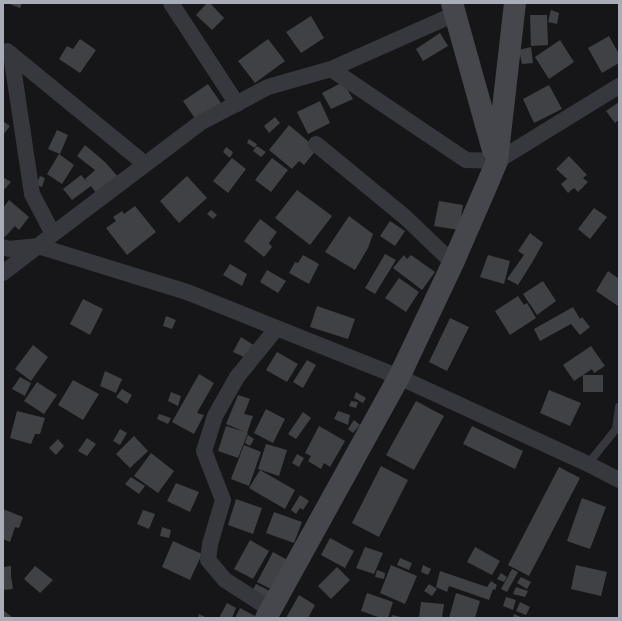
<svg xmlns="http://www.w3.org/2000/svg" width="622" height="621" viewBox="0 0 622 621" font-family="'Golos Text',sans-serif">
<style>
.building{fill:#404145}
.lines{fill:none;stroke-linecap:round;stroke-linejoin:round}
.lane{stroke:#37383d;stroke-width:8}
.street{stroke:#37383d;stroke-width:16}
.secondary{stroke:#45474d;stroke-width:22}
</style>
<rect width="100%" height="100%" fill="#161618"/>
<path class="building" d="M7 3H22L20 8Z
M207 3H210L224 18 212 30 196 15Z
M551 10 559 13 557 24 548 22Z
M530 15H547L548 45 531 46Z
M311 16 324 38 301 53 286 32Z
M440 33 448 46 423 61 416 49Z
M609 36 619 54V63L602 73 588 48Z
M80 39 96 50 80 73 59 59 67 46 73 49Z
M268 39 285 61 255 83 238 61Z
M560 40 574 62 549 79 535 57Z
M531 47 533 63 522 64 519 50Z
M343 82 353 99 331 109 322 93Z
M208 84 221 103 196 120 183 101Z
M549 85 562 109 534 123 523 99Z
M320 101 330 123 308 134 297 112Z
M619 102V120L615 123 606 111Z
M275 117 280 123 269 133 264 126Z
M3 121 10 126 3 135Z
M289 125 317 149 304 165 299 161 292 169 269 150Z
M57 130 68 135 60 154 48 149Z
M249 139 257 144 255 148 247 143Z
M85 145 105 162 120 179 99 197 91 186 72 200 63 189 81 175 88 183 85 179 95 170 77 156Z
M257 146 266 152 261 157 253 151Z
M226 147 233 152 230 158 223 152Z
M59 154 74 165 62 184 47 174Z
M569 156 587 175 583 178 588 182 578 192 574 188 568 193 561 184 567 179 556 169Z
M232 158 246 169 228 193 213 181Z
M272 158 288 170 271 192 255 180Z
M40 176 45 178 42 187 36 185Z
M187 176 207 198 179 223 160 201Z
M3 177 11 182 3 191Z
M297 190 332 216 310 245 275 218Z
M9 200 29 217 19 230 15 226 5 237 3 235V208Z
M439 201 463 205 459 230 434 226Z
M135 206 156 232 127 255 106 228 116 221 113 217 122 211 124 214Z
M594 208 607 217 590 239 578 229Z
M211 210 217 215 213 219 207 214Z
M349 216 373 234 368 248 355 270 325 252Z
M260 219 277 232 269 243 272 247 264 257 244 241Z
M390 221 405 231 395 246 380 236Z
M530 233 543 243 533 261 518 285 507 279 524 255 518 251Z
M385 254 396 260 375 294 365 288Z
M303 255 319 264 309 284 289 273 295 262 298 263Z
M404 255 407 259 411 255 435 272 422 290 393 268Z
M488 255 510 261 504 284 480 277Z
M230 264 247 274 242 286 223 275Z
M267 270 286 281 278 293 260 282Z
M608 271 619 279 618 306 596 291Z
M399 278 419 292 406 312 385 298Z
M543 281 556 301 537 315 523 294Z
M518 296 524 305 527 303 536 318 510 335 495 311Z
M83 299 103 309 90 335 70 324Z
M317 306 355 319 348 339 310 327Z
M573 307 580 319 582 317 590 327 580 335 571 324 540 341 534 329Z
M166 316 176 320 172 329 163 326Z
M450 318 469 327 447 371 429 362Z
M241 337 255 346 248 359 233 352Z
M33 345 48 357 31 381 15 369Z
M591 346 605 366 594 373 592 369 574 381 563 365Z
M277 352 298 364 287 382 266 370Z
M307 360 316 365 303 388 293 382Z
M105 371 122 379 116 393 100 386Z
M199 374 214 383 197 413 204 415 194 434 172 422Z
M583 375H603V392H583Z
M20 377 31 383 25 396 12 389Z
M73 380 99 394 83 420 58 405Z
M37 382 57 395 44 414 24 401Z
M122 389 132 395 127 404 116 397Z
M549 390 581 403 570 426 540 413Z
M171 392 181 396 178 406 168 401Z
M356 392 366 398 363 403 354 398Z
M238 395 250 399 244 414 253 416 247 433H248L238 458 218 451 226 426 245 432 226 424Z
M351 401 358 402 356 408 349 406Z
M416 401 444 416 414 470 386 455Z
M266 409 285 419 273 443 254 433Z
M17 411 45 418 40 434H35L31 444 10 438Z
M338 411 350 415 348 425 334 419Z
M303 412 311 418 296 439 288 434Z
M159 414 171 418 168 424 157 419Z
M354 420 360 425 353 433 348 429Z
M319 426 345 441 330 467 324 463 321 469 308 461 311 456 305 453Z
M472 426 523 451 515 469 463 444Z
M120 429 127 433 120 445 113 441Z
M248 435 254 439 250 446 245 443Z
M134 436 148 451 130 468 116 454Z
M87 438 96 444 87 456 78 451Z
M58 439 64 446 56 455 49 448Z
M266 444 287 450 279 476 258 469Z
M244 445 261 452 249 486 231 479Z
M151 453 174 471 158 493 134 476Z
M297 454 304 458 299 467 292 463Z
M381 466 408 480 379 537 352 523Z
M559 467 580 478 529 576 508 565Z
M260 470 295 490 285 509 249 488Z
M131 477 145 486 139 494 125 484Z
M176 483 199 492 190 512 167 501Z
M300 495 309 501 303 510 300 508 296 514 291 510Z
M582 498 606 507 590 549 567 541Z
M236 499 262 508 253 534 228 525Z
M3 509 23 517 19 528 15 527 10 542 3 539Z
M143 510 155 514 149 529 137 524Z
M274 512 302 522 294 543 266 533Z
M162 527 171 530 169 538 160 536Z
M330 538 354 551 345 568 321 555Z
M250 540 269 551 253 579 234 569Z
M173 541 202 554 190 580 162 567Z
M365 547 383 553 374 574 356 568Z
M475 547 500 561 492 575 467 562Z
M273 552 291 562 275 591 257 582Z
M400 558 412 563 409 570 397 565Z
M391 565 417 576 405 604 380 593Z
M423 565 431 569 428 575 421 572Z
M576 565 607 572 601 596 571 589Z
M11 566V576L13 589 3 590V567Z
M35 566 53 580 40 593 24 579Z
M337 567 350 580 331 599 318 586Z
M512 569 518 572 507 592 501 589Z
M377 570 385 573 384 579 375 577Z
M440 571 487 587 491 581 497 585 495 590 493 589 489 600 449 586 447 592 436 587Z
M501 573 507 577 504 582 497 579Z
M521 577 531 582 527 589 517 583Z
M256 584 274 593 268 603 251 593Z
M429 584 437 589 432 596 424 591Z
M516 587 528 591 525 597 513 594Z
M367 593 393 602 388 618H381L361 611Z
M456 593 480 601 475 618H449Z
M299 595 315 605 308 618H286Z
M506 597 516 600 513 610 503 606Z
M421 602 444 604 442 618H419Z
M520 602 530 607 526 615 516 611Z
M227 603 236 608 232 618H219Z
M240 608 259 618H235Z
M3 610 13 618H3Z
M199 614 207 618H198Z
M514 614 523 618H513Z
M392 615 401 617V618H391Z"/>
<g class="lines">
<path class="lane" d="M588 464 616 429 619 407"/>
<path class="street" d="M171 3 237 104
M7 51 145 164
M11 54 32 194 53 234
M331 69 455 14
M316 144 405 217 453 263
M3 247 9 249 38 246 187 292 399 377 588 464 619 480
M3 273 38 246 53 234 200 123 268 87 331 69 466 160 497 161 619 86
M270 609 225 580 208 560 210 544 223 500 204 451 215 416 237 377 277 328"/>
<path class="secondary" d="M452 3 493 150
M266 618 399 377 453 263 486 187 497 161 515 3"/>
</g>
<rect width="622" height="621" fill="none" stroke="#a8adb8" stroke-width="8"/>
</svg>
